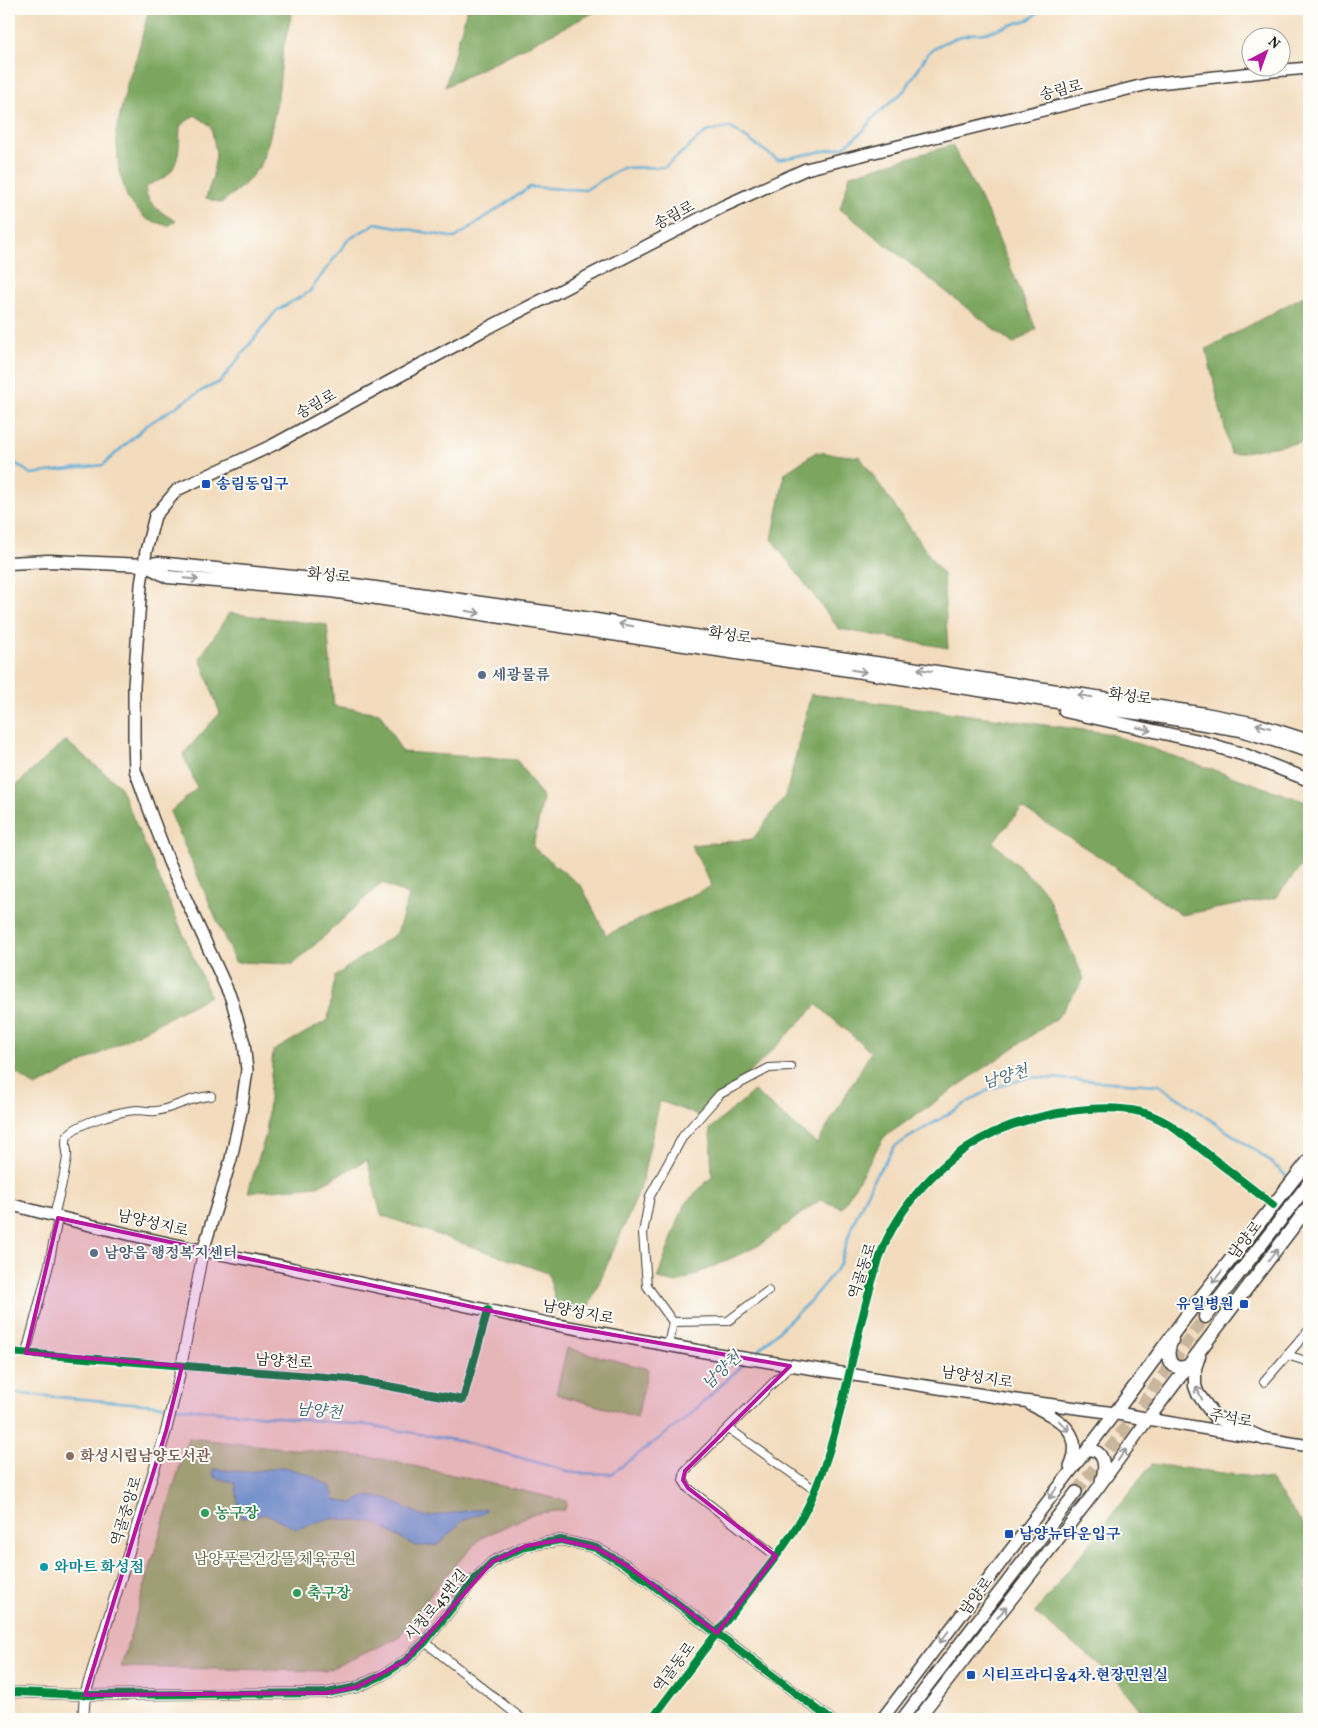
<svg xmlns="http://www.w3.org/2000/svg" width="1318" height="1728" viewBox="0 0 1318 1728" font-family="Vollkorn,'Noto Serif KR',serif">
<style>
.green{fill:#9bc06b;stroke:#5c6e44}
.forest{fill:#7ca65f;stroke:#4c613e}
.water{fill:#59abd4;stroke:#3a6478}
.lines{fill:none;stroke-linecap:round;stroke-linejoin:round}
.stream{stroke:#59abd4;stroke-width:2.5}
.primary-tunnel{stroke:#c8b69d;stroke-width:12;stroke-dasharray:12 6;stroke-linecap:butt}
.minor-casing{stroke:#3c3934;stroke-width:10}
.tertiary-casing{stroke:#3c3934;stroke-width:12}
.secondary-casing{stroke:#3c3934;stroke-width:14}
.primary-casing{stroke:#3c3934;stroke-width:15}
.minor{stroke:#fff;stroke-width:8}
.tertiary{stroke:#fff;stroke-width:10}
.secondary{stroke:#fff;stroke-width:11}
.primary{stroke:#fff;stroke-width:12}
.cycleway-casing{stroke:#fdfcf7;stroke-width:11}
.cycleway{stroke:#00873e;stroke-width:8}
.oneway{stroke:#999}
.marked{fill:#b5179e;fill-opacity:0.2;stroke:#b5179e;stroke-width:4;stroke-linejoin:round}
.transit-dot{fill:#1a4fb4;stroke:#fdfcf7;stroke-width:2}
.service-dot{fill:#5c6f8a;stroke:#fdfcf7;stroke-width:2}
.education-dot{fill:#8d6e63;stroke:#fdfcf7;stroke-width:2}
.leisure-dot{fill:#2e9e5b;stroke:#fdfcf7;stroke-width:2}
.culture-dot{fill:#0f9aa8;stroke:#fdfcf7;stroke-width:2}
.labels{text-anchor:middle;stroke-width:4;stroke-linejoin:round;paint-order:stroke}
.street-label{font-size:15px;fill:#1c1c1c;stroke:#fdfcf7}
.transit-label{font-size:15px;font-weight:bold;fill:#164399;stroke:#fdfcf7;text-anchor:start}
.service-label{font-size:15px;font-weight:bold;fill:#4e5e75;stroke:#fdfcf7;text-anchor:start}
.education-label{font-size:15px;font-weight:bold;fill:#785e54;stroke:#fdfcf7;text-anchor:start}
.leisure-label{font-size:15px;font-weight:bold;fill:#27864d;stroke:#fdfcf7;text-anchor:start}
.park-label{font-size:15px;fill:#4f5e3c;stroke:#fdfcf7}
.culture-label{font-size:15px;font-weight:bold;fill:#0d838f;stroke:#fdfcf7;text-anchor:start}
.water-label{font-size:16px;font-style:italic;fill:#375c6f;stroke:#fdfcf7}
</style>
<rect width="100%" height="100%" fill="#fdfcf7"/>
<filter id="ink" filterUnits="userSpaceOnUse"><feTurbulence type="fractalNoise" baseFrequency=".02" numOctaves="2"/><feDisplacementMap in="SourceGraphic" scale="10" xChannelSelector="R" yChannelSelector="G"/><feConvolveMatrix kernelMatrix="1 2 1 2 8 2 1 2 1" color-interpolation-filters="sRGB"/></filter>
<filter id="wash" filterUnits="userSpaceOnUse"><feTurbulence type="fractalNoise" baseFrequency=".0096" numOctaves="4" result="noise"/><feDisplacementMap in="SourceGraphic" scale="20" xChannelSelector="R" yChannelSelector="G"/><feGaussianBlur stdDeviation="1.12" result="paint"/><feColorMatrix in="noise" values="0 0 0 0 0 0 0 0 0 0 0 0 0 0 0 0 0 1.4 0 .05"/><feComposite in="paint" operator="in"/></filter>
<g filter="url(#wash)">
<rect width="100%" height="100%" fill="#f3dcbd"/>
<path class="green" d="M567 1348 648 1369 637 1417 556 1394Z
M188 1438 378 1458 567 1501 565 1510 532 1514 481 1538 443 1578 398 1638 325 1671 121 1667Z"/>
<path class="forest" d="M150 9H293L283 49 278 97 269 140 260 166 244 185 221 203 206 198 213 176 216 153 211 126 195 115 180 126C179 143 181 166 165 177 157 183 153 180 145 189 148 205 162 213 176 221L168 226 146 219 128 200 119 171 116 132 128 81 137 56 148 13Z
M467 9H601L445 87Z
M952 145 989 215 1036 329 1013 344 840 209 850 175Z
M1309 293V441L1231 454 1206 349Z
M816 452 860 457 943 575 948 648 839 629 772 540 785 473Z
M229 613 327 625 334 706 380 713 402 752 517 760 543 798 533 847 582 887 606 935 712 886 691 845 753 839 786 795 811 694 1107 733 1309 803V857L1275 898 1181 915 1100 857 1022 808 993 842 1045 891 1084 979 1057 1018 884 1137 842 1208 820 1200 758 1246 677 1283 657 1279 684 1205 712 1176 710 1129 754 1091 817 1144 871 1052 817 1005 705 1118 660 1101 640 1190 588 1308 558 1310 548 1273 381 1215 367 1160 318 1186 248 1192 266 1134 273 1051 328 1020 335 976 397 933 409 896 382 883 294 964 235 962 170 812 197 788 183 754 220 713 200 658Z
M65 740 119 785 210 996 36 1087 9 1068V792Z
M1152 1464 1269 1479 1308 1531 1304 1677 1309 1684V1719H1148L1111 1674 1035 1613Z"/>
<path class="water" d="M285 1467 310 1475 331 1487 334 1500 352 1503 366 1496 386 1498 425 1517 486 1508 485 1512 463 1520 438 1545 415 1546 375 1523 331 1518 296 1529 267 1514 241 1518 235 1483 214 1477 213 1469 247 1472Z"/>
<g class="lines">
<path class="stream" d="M9 459 31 474 103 465 147 425 201 391 220 382 276 311 309 292 348 240 376 223 455 238 530 187 585 190 622 168 665 167 706 132 730 127 778 160 844 147 863 131 875 116 905 90 928 53 941 44 955 38 971 34 985 33 1030 19 1042 9
M752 1356 809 1302 839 1266 852 1226 874 1178 895 1146 990 1089 1030 1077 1159 1085 1265 1157 1290 1179
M9 1393 168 1406
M174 1407 374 1426 460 1441 575 1473 611 1474 683 1421 746 1362"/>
</g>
</g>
<g filter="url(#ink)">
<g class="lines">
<path class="primary-tunnel" d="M1076 1492 1117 1439 1205 1317"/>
<g class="minor-casing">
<path id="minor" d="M54 1217C58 1197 65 1176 67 1156 68 1150 64 1143 67 1137 74 1123 121 1111 137 1110 143 1110 150 1112 156 1111 176 1108 189 1097 211 1096
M673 1322 728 1321 768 1291
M668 1345 673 1322 647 1286 643 1233 650 1196 683 1136 720 1094 769 1068 791 1067
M9 1352 350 1379 463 1400 488 1310
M26 1353 49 1265 58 1218
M1287 1355 1309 1362
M1264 1382 1309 1330
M728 1428 815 1490
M776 1556 688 1488 683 1480 685 1471 790 1366
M425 1642 522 1719
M652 1719C680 1682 708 1644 737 1607 763 1573 792 1540 810 1502 838 1440 848 1372 865 1307 871 1284 877 1261 887 1239 900 1213 918 1189 940 1169 969 1142 1005 1124 1044 1116 1075 1109 1110 1105 1141 1112 1151 1114 1160 1119 1169 1124L1273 1205"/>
</g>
<g class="tertiary-casing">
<path id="tertiary" d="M9 13V9
M9 1693 17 1692 85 1695 327 1693 357 1687 383 1675 405 1661 425 1642 473 1581 492 1562 526 1546 561 1540 596 1548 629 1567 830 1719
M83 1719 85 1695 166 1431 179 1378 203 1251"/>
</g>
<g class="secondary-casing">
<path id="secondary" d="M9 1204C72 1221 137 1237 201 1250 232 1257 263 1261 294 1269L552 1324 705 1352 1023 1401 1115 1413 882 1719
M203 1251 231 1159 241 1112 247 1070 244 1043 231 998 169 862 152 817 135 770 134 739V686L141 585 146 551 155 516 177 490 273 445 482 331 724 206 806 169 1148 84 1273 71 1309 68
M1031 1405C1057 1418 1086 1432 1070 1466
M1087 1450C1105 1448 1106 1468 1101 1481
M902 1719 1076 1492
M918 1719 1098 1488 1148 1419 1309 1446"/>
</g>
<g class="primary-casing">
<path id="primary" d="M9 563 49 561 145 565 158 563 312 579 566 615 749 645 911 668 1205 714 1256 724 1309 741
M145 565 168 577 331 591 1077 705 1144 714 1241 730 1309 751
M1065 711 1199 741 1245 755 1309 780
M1309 1160 1187 1315 1115 1413 1148 1419 1309 1206
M1205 1317 1309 1183
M1172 1340C1165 1354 1169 1373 1187 1366
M1199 1356 1195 1368V1386L1198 1394 1214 1416 1264 1439"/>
</g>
<use href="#minor" class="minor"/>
<use href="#tertiary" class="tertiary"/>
<use href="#secondary" class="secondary"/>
<use href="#primary" class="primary"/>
<g class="cycleway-casing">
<path id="cycleway" d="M9 1352 350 1379 463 1400 488 1310
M9 1693 17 1692 85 1695 327 1693 357 1687 383 1675 405 1661 425 1642 473 1581 492 1562 526 1546 561 1540 596 1548 629 1567 830 1719
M652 1719C680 1682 708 1644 737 1607 763 1573 792 1540 810 1502 838 1440 848 1372 865 1307 871 1284 877 1261 887 1239 900 1213 918 1189 940 1169 969 1142 1005 1124 1044 1116 1075 1109 1110 1105 1141 1112 1151 1114 1160 1119 1169 1124L1273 1205"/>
</g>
<use href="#cycleway" class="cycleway"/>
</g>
<defs><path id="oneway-shaft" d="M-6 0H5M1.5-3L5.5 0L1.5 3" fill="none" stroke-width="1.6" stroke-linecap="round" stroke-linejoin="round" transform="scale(1.25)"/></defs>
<g class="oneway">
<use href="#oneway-shaft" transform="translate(191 579) rotate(5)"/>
<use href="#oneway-shaft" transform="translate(473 612) rotate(9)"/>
<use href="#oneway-shaft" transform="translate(626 625) rotate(-171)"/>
<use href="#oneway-shaft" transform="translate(925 670) rotate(-171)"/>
<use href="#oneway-shaft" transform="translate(859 671) rotate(9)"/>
<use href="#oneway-shaft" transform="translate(1085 696) rotate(-171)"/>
<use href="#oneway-shaft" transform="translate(1263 726) rotate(-164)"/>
<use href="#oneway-shaft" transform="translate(1144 729) rotate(13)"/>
<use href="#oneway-shaft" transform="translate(1273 1255) rotate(-52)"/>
<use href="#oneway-shaft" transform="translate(1217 1277) rotate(128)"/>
<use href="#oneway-shaft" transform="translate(1199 1393) rotate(-115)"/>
<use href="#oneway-shaft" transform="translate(1064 1426) rotate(46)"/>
<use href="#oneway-shaft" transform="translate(1122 1455) rotate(-54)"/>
<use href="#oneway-shaft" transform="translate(1053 1493) rotate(127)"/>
<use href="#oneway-shaft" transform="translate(1002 1612) rotate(-52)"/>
<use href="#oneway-shaft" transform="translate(944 1637) rotate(127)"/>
</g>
</g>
<path class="marked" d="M58 1218 552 1324 790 1366 685 1471 683 1480 688 1488 776 1556 717 1633 629 1567 596 1548 561 1540 526 1546 492 1562 405 1661 357 1687 327 1693 85 1695 166 1431 182 1366 26 1353Z"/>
<g class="transit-dot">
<rect x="201" y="479" width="10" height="10" rx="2.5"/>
<rect x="1239" y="1299" width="10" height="10" rx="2.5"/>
<rect x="1004" y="1529" width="10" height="10" rx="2.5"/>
<rect x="966" y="1670" width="10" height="10" rx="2.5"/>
</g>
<g class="service-dot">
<circle cx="482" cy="675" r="5"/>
<circle cx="94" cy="1253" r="5"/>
</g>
<circle class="education-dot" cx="70" cy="1456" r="5"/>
<g class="leisure-dot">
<circle cx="205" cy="1513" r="5"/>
<circle cx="297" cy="1593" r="5"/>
</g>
<circle class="culture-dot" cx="44" cy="1567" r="5"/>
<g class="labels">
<g class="street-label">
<text transform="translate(1061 90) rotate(-14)" y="5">송림로</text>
<text transform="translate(674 215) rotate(-28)" y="5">송림로</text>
<text transform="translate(316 404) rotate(-29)" y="5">송림로</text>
<text transform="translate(329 575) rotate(6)" y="5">화성로</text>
<text transform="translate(730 635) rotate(9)" y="5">화성로</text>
<text transform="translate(1130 696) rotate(8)" y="5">화성로</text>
<text transform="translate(153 1223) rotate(13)" y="5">남양성지로</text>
<text transform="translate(1245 1240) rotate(-52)" y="5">남양로</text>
<text transform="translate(862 1271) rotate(-72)" y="5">역골동로</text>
<text transform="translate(578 1312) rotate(11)" y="5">남양성지로</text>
<text transform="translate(284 1361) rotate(4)" y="5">남양천로</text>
<text transform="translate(977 1377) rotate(9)" y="5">남양성지로</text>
<text transform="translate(1231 1418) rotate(10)" y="5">주석로</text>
<text transform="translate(126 1511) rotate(-73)" y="5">역골중앙로</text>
<text transform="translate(976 1596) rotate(-53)" y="5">남양로</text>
<text transform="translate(436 1605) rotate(-50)" y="5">시청로45번길</text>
<text transform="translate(674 1667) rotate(-53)" y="5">역골동로</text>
</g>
<g class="transit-label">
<text x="216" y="489">송림동입구</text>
<text x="1234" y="1309" text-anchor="end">유일병원</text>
<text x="1019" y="1539">남양뉴타운입구</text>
<text x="981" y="1680">시티프라디움4차.현장민원실</text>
</g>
<g class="service-label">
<text x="492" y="680">세광물류</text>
<text x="104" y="1258">남양읍 행정복지센터</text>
</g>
<g class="education-label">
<text x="80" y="1461">화성시립남양도서관</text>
</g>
<g class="leisure-label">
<text x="215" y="1518">농구장</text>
<text x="307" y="1598">축구장</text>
</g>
<g class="park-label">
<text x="275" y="1564">남양푸른건강뜰 체육공원</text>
</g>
<g class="culture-label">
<text x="54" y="1572">와마트 화성점</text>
</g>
<g class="water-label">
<text transform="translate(1005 1076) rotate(-17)" y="6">남양천</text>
<text transform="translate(721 1370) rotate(-43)" y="6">남양천</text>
<text transform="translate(319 1410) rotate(5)" y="6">남양천</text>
</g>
</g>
<rect width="1318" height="1728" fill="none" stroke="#fdfcf7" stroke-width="30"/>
<g transform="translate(1266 52) rotate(41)"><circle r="24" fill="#fdfcf7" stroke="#a3a29f"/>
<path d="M0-4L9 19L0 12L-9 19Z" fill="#b5179e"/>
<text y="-8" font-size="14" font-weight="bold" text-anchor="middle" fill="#1c1c1c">N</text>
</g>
</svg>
